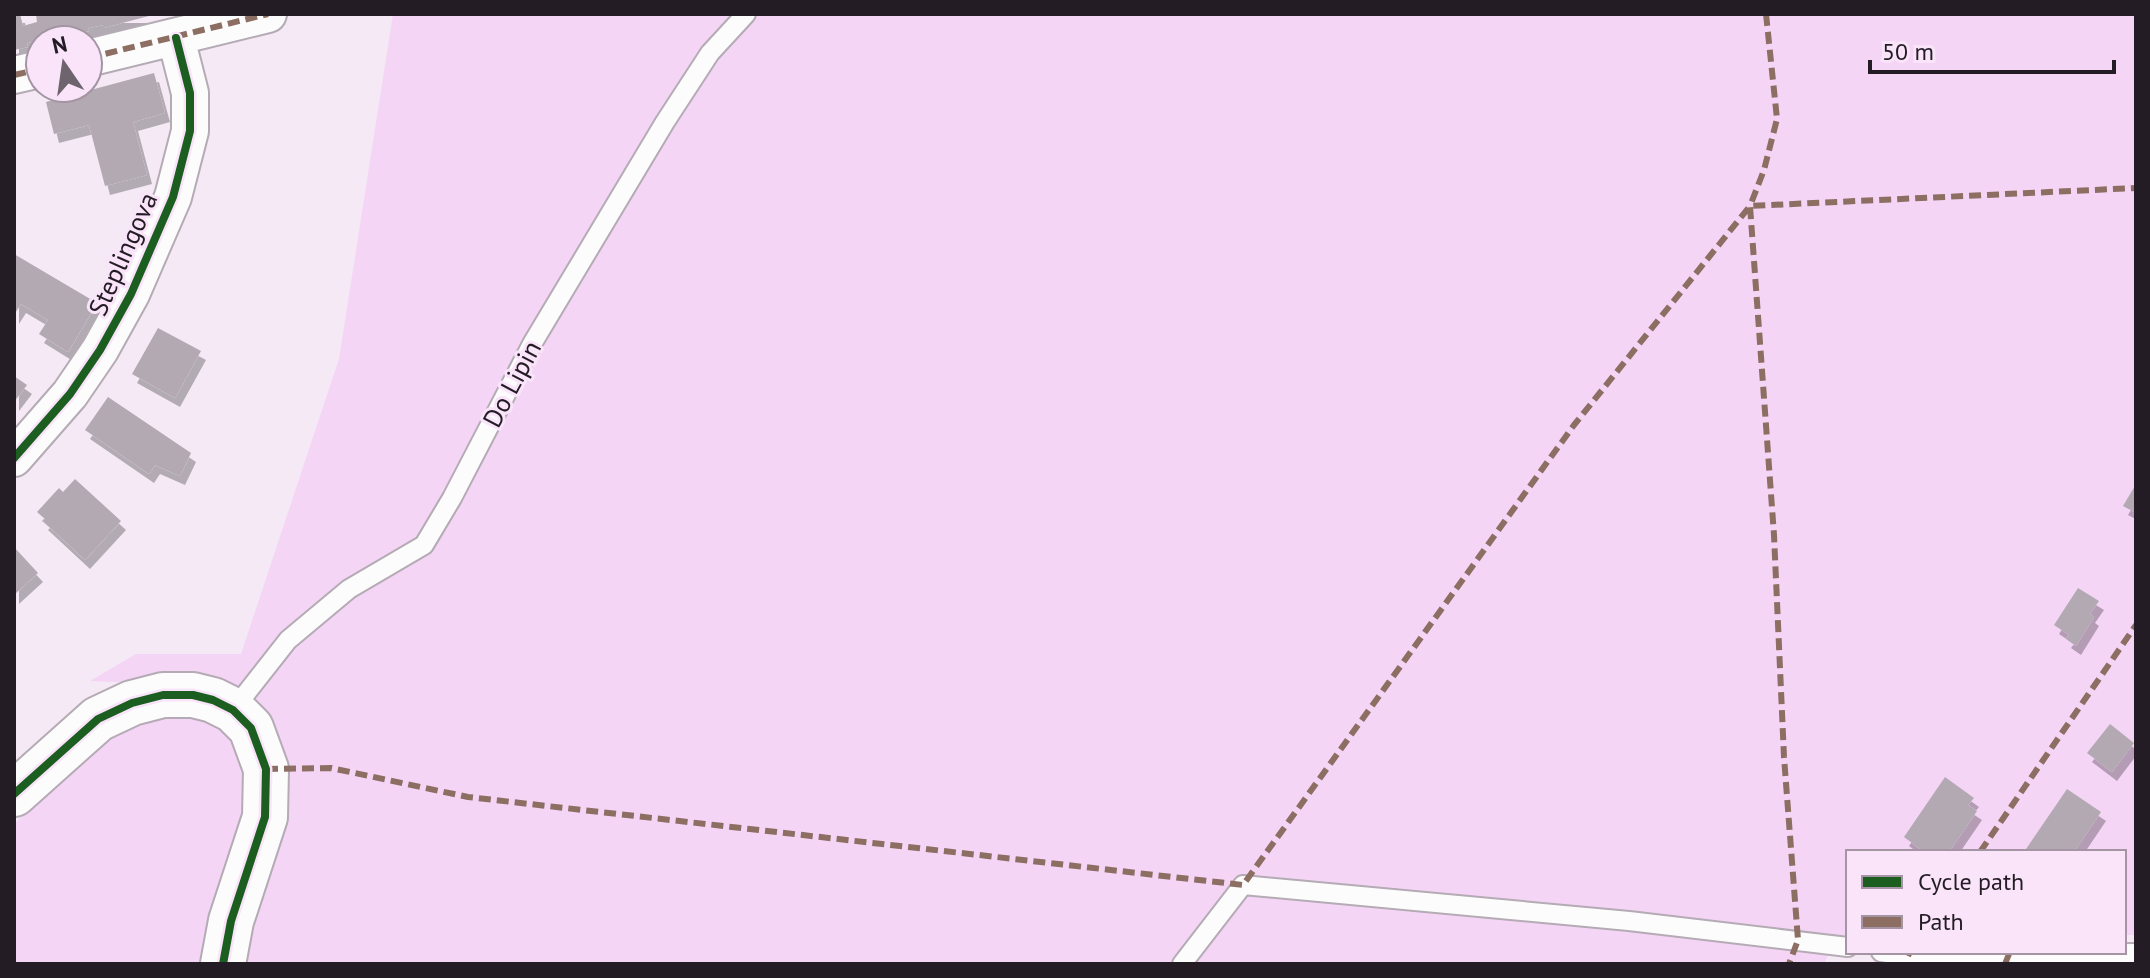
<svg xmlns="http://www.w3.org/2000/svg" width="2150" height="978" viewBox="0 0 2150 978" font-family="'PT Sans',sans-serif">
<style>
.green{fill:#f5d5f6}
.building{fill:#b2a9b2;filter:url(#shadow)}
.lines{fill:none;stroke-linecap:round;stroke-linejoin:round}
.service-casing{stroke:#b4abb4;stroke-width:22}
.minor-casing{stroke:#b4abb4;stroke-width:40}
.tertiary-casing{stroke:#b4abb4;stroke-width:48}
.service{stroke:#fdfcfd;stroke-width:18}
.minor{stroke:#fdfcfd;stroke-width:36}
.tertiary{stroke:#fdfcfd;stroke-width:44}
.quiet{stroke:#8d6e63;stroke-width:6;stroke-dasharray:12 6;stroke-linecap:butt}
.cycleway-casing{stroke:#f9e4f9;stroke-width:13}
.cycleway{stroke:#1b5e20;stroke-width:8}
.labels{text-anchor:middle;stroke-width:6;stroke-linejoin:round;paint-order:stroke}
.street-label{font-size:26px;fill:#241c24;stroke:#f9e4f9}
</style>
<defs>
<filter id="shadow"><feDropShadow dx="5" dy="9" stdDeviation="0" flood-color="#0004"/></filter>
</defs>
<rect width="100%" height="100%" fill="#f4e9f4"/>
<path class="green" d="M393 14H2136V935H2124V852H1848V939H1836L1824 964H245C254 915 274 871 286 823 288 814 287 803 287 793 290 733 260 685 199 674 173 669 152 677 126 681 115 683 102 681 90 681L136 654H241L339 359Z
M165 717C197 717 224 721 237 753 258 807 223 862 210 915 206 931 204 948 201 964H14V824L110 737 140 723Z"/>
<path class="building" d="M14 14H20L23 26 37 22 36 14H149V16L103 28V25L88 28 89 31 56 40H40L27 43 28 47 14 50Z
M154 73 165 113 133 122 147 175 105 186 89 125 54 134 46 102Z
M14 254 97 303 68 352 39 334 48 320 21 304 14 315Z
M158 328 201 351 175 398 132 374Z
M14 376 27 385 14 402Z
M108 397 191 453 180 476 155 465 149 474 85 430Z
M75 479 121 521 85 560 43 521 45 519 37 512 59 488 63 492Z
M2136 484V513L2123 506Z
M14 547 38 573 14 595Z
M2078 588 2099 601 2090 614 2094 617 2076 646 2066 639 2069 635 2054 625Z
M2110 724 2134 743 2112 772 2087 753Z
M1945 777 1974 798 1968 805 1977 811 1949 852H1924L1904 837Z
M2067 789 2101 812 2074 852H2024Z"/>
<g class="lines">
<g class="service-casing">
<path id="service" d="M233 710 288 640 349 589 424 545 452 498 532 344 665 122 710 53 746 14
M1881 952 1908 956 2136 953
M1182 964 1243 885 1629 921 1848 947"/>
</g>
<g class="minor-casing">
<path id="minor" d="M88 58 268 14
M14 75 40 69
M14 458 70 394 100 350 131 294 173 197 190 131V93L176 38"/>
</g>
<g class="tertiary-casing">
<path id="tertiary" d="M14 794 98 719 132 703 163 695H193L213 700 233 710 251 728 266 769 265 817 231 921 223 964"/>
</g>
<use href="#service" class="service"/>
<use href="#minor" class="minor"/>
<use href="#tertiary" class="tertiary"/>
<path class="quiet" d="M1766 14 1777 119 1764 170 1750 206 1774 535 1784 757 1798 940 1789 964
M88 58 268 14
M14 75 40 69
M266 769 331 768 468 797 1243 885 1574 425 1750 206 2136 188
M1980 852 2136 625
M1908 956 1910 952
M2005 964 2009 954"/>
<g class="cycleway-casing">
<path id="cycleway" d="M14 458 70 394 100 350 131 294 173 197 190 131V93L176 38
M14 794 98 719 132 703 163 695H193L213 700 233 710 251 728 266 769 265 817 231 921 223 964"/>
</g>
<use href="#cycleway" class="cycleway"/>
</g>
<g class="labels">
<g class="street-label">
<text transform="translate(123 254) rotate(-66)" y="9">Steplingova</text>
<text transform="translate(512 384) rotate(-62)" y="9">Do Lipin</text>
</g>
</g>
<rect width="2150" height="978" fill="none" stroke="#241c24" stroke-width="32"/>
<rect x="1846" y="850" width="280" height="104" fill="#f9e4f9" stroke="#a494a4" stroke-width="2"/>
<rect x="1862" y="876" width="40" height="12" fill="#1b5e20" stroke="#a494a4" stroke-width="2"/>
<text x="1918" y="890" font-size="24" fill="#241c24">Cycle path</text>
<rect x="1862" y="916" width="40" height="12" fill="#8d6e63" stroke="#a494a4" stroke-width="2"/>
<text x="1918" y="930" font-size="24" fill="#241c24">Path</text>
<g transform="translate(64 64) rotate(347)"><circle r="38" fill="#f9e4f9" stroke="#a494a4" stroke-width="2"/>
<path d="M0-6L14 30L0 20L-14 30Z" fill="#6d646d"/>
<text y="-12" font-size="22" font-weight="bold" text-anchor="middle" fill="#241c24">N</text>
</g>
<path d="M1870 60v12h244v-12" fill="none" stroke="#241c24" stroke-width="4"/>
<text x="1882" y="60" font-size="24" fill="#241c24" stroke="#f9e4f9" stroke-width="6" paint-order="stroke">50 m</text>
</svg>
